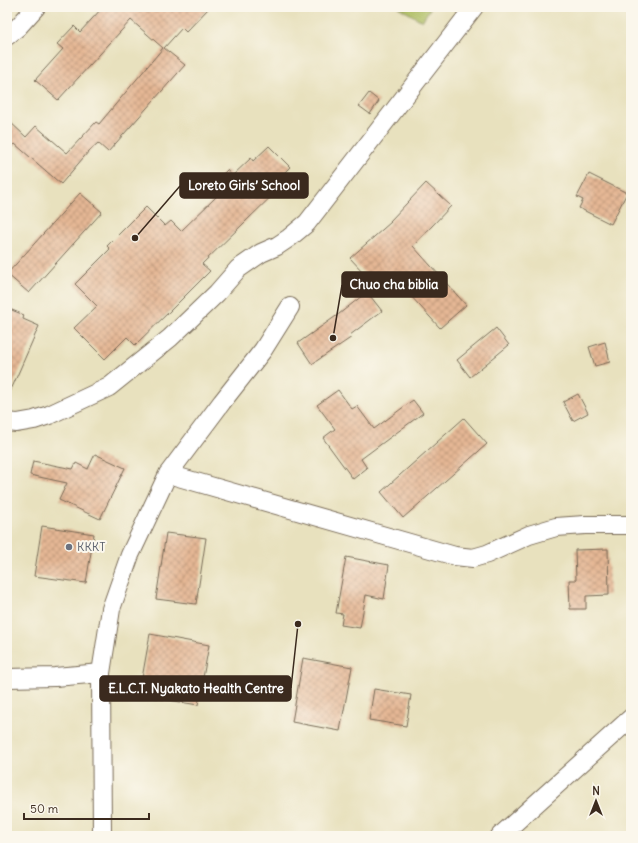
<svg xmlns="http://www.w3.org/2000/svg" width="638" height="843" viewBox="0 0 638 843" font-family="Delius,sans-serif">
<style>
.grass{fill:#acbc5f;stroke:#74733e}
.building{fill:url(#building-cross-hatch)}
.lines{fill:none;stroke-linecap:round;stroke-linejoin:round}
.minor-casing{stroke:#786a56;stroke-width:20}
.minor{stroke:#fff;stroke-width:18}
.worship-dot{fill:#6b7280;stroke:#fbf7ec;stroke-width:1.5}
.labels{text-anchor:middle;stroke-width:4;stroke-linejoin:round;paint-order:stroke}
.worship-label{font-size:12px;fill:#5b616d;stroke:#fbf7ec;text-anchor:start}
.leader{fill:none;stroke:#3b2a1e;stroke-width:1.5}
.callout-dot{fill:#3b2a1e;stroke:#fbf7ec;stroke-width:1.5}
.callout{fill:#3b2a1e;stroke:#3b2a1e;stroke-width:1.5}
.callout-label{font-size:13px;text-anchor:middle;font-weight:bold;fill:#fff}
</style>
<defs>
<pattern id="building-cross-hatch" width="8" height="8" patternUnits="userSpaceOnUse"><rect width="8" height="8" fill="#e5b794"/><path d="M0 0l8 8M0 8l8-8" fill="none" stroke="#bb9578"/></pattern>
</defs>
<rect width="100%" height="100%" fill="#fbf7ec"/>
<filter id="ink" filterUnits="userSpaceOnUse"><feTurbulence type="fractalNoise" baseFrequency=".025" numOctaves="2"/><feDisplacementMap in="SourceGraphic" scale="8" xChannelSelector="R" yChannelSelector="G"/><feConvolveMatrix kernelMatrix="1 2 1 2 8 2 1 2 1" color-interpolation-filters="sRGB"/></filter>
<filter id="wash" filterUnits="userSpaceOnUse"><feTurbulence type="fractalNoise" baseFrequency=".012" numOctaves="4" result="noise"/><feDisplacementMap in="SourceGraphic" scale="16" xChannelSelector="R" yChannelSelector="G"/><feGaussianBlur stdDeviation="0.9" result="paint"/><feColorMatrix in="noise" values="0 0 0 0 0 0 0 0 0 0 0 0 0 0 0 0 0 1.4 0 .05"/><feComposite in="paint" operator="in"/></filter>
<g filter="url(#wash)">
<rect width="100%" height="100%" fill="#e8e1be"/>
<path class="grass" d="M398 7H431L422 21Z"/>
<g id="blocks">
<path class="building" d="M103 7H210L186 32 182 28 164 48 185 65 108 152 98 143 89 151 61 184 15 144 7 151V119L26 137 36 126 67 153 96 122 99 124 163 48 131 20 58 100 35 80 63 49 57 44 74 26 80 32Z
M369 93 379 101 370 114 359 106Z
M269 146 290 167 281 176 286 182 202 264 210 271 170 311 135 345 127 337 105 359 74 328 97 306 75 284 110 249 107 246 146 207 165 226 171 221 181 231 216 197 208 189 227 170 232 176 251 158 253 161Z
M589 174 627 193 611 224 579 208 583 200 577 197Z
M426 183 451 206 413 246 466 305 440 328 389 272 375 285 350 258 391 222 390 221Z
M80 193 102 212 29 293 7 274Z
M367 292 382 311 350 335 352 337 312 364 298 343 339 314Z
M7 308 24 315 23 319 39 326 7 399Z
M496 328 509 345 470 377 457 360Z
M605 342 610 362 595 366 589 347Z
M338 390 352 409 357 406 374 429 413 400 423 413 361 459 367 468 353 479 323 438 335 429 317 405Z
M578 394 588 413 573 421 563 402Z
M464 418 487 444 403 518 381 492Z
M95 454 125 468 100 519 59 500 67 483 30 475 33 461 73 469 76 463 88 469Z
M42 526 94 534 86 583 34 576Z
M166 533 206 538 196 604 156 599Z
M608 549 609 595 586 596V609H570L569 580H576L575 550Z
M346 557 389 565 384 599 366 595 360 628 341 625 343 614 336 613Z
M150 634 209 645 198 705 139 695Z
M303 658 352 667 340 731 292 722Z
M374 689 411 695 406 726 369 720Z"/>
</g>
</g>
<g filter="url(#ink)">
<use href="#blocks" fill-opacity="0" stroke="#786a56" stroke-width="1"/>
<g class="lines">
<g class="minor-casing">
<path id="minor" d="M7 36 18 27 36 7
M7 422 17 423 34 420 49 415 109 387 170 338 190 319 217 293 238 269 261 253 277 246 289 238 307 223 474 7
M168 474 455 556 473 558 487 554 529 535 556 527 585 525H631
M7 678 55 677 101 673
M102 836 101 673 111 609 130 555 168 474 222 402 263 350 290 307
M500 836 631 718"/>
</g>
<use href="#minor" class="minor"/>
</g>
</g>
<circle class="worship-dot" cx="69" cy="547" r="4"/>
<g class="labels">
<g class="worship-label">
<text x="77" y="551">KKKT</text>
</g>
</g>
<path class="leader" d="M135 238L180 186M333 338L342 285M298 624L291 688"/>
<g class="callout-dot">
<circle cx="135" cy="238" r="4"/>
<circle cx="333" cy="338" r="4"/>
<circle cx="298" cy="624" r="4"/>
</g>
<g class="callout">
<rect x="180" y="173" width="128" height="25" rx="4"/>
<rect x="342" y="272" width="105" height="25" rx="4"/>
<rect x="100" y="676" width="191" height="25" rx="4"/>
</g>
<g class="callout-label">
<text x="244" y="190">Loreto Girls’ School</text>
<text x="394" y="289">Chuo cha biblia</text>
<text x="196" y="693">E.L.C.T. Nyakato Health Centre</text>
</g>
<rect width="638" height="843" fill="none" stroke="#fbf7ec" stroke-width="24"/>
<g transform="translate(596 801)" stroke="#fbf7ec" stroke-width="3" paint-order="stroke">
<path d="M0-3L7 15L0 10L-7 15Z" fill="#3b2a1e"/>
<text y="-6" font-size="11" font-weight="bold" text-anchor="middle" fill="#3b2a1e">N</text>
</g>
<path d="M24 813v6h125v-6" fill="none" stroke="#3b2a1e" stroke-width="2"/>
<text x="30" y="813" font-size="12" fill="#3b2a1e" stroke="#fbf7ec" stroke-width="3" paint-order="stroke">50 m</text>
</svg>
